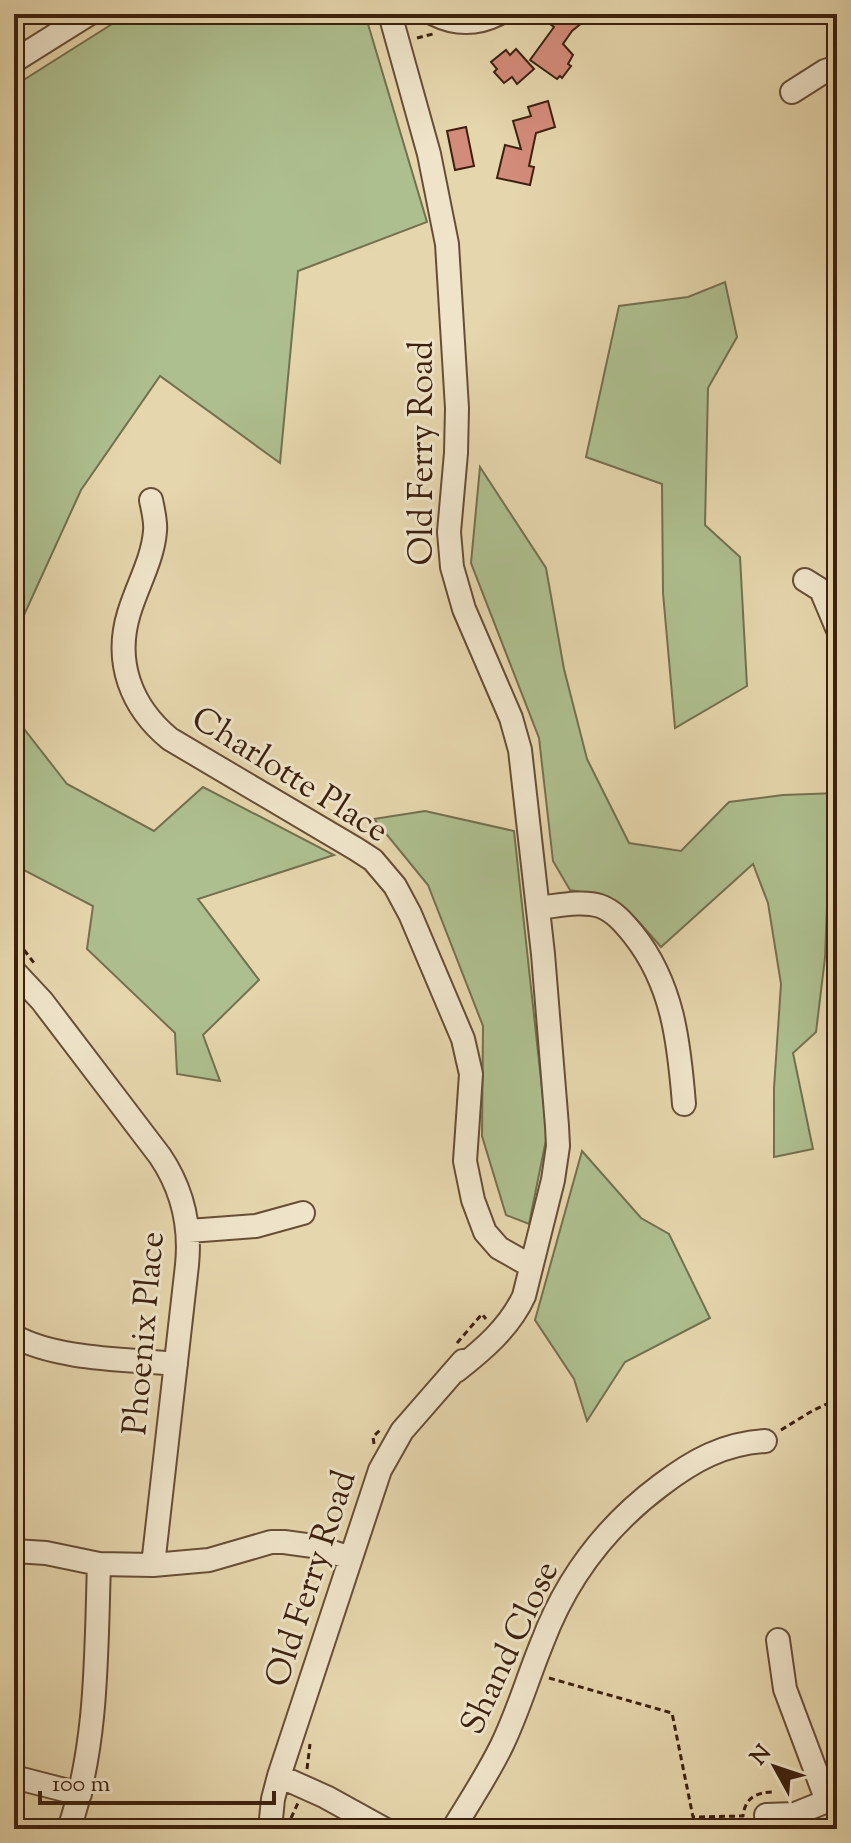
<svg xmlns="http://www.w3.org/2000/svg" width="851" height="1843" viewBox="0 0 851 1843" font-family="'Sorts Mill Goudy',serif">
<style>
.green{fill:#aebf8f;stroke:#75704e;stroke-width:2}
.building{fill:#d38b7a;stroke:#3c210e;stroke-width:2}
.lines{fill:none;stroke-linecap:round;stroke-linejoin:round}
.minor-casing{stroke:#664e36;stroke-width:26}
.path{stroke:#3c210e;stroke-width:3;stroke-dasharray:6 4;stroke-linecap:butt}
.minor{stroke:#efe4ca;stroke-width:22}
.labels{text-anchor:middle;stroke-width:6;stroke-linejoin:round;paint-order:stroke}
.street-label{font-size:34px;fill:#3c210e;stroke:#efe4ca}
</style>
<rect width="100%" height="100%" fill="#e6d6ad"/>
<filter id="stains"><feTurbulence type="fractalNoise" baseFrequency=".0025" numOctaves="4"/><feColorMatrix values="0 0 0 0 .2 0 0 0 0 .09 0 0 0 0 .02 0 0 0 .5 -.17"/></filter>
<radialGradient id="worn" r=".72"><stop offset=".6" stop-color="#630" stop-opacity="0"/><stop offset="1" stop-color="#630" stop-opacity=".3"/></radialGradient>
<path class="green" d="M128 14H365L427 222 298 271 280 463 160 376 81 490 14 637V86Z
M725 282 737 337 708 388 705 525 740 557 747 686 675 728 663 593 662 484 586 457 619 306 688 297Z
M480 467 546 568 564 669 587 759 629 843 681 851 729 802 783 795 837 793V812L828 880 825 958 816 1032 793 1053 813 1149 774 1157V1088L781 984 768 903 753 864 661 947C627 908 623 899 570 890L553 861 539 738 471 563Z
M14 716 67 784 154 831 203 787 334 855 198 899 259 980 203 1035 220 1081 177 1074 175 1033 87 949 93 906 14 865Z
M425 811 514 831 547 1135 529 1224 506 1215 482 1136 483 1026 428 885 374 819Z
M582 1151 641 1218 669 1234 710 1318 625 1362 587 1421 574 1379 535 1320Z"/>
<path class="building" d="M557 14H593L572 31 563 44 573 55 568 64 571 66 562 78 560 76 557 79 530 60 554 27 550 24Z
M516 49 534 69 517 84 512 77 504 83 494 72 497 69 491 62 506 50 510 55Z
M548 101 555 127 536 133 529 166 534 167 530 185 497 178 505 145 521 149 513 121 531 116 528 107Z
M466 127 474 166 455 170 447 131Z"/>
<g class="lines">
<g class="minor-casing">
<path id="minor" d="M390 14 429 154 447 244 457 408 456 453 449 532 452 567 464 609 511 718 520 750 543 954 557 1126 558 1146 553 1180 524 1296C510 1327 483 1350 456 1371
M434 14C456 25 476 25 498 14
M14 61 89 14
M792 92 825 71 837 67
M151 500C153 510 156 521 155 531 153 559 137 586 129 613 114 662 131 707 170 739L356 849 373 860 395 886 410 914 463 1039 471 1074 465 1161 473 1200 485 1232 499 1248 531 1266
M805 580 821 590 837 628
M538 908C557 906 582 900 600 906 614 911 624 923 633 934 673 984 679 1042 684 1104
M14 971 42 1001 160 1156C183 1190 191 1225 187 1265L153 1565
M189 1231 256 1226 303 1213
M14 1336C57 1360 127 1359 176 1364
M14 1551 46 1553 99 1564 153 1565 209 1560 271 1542H284L313 1546 351 1558
M778 1640 785 1689 827 1801
M279 1776 326 1797 384 1829
M14 1777 80 1794
M766 1815 795 1814 837 1797
M69 1829C98 1744 96 1652 99 1564
M270 1829 273 1799 279 1776 380 1470 402 1431 463 1361
M453 1829C470 1801 488 1774 502 1745 518 1712 528 1677 542 1643 566 1579 606 1526 661 1485 694 1460 723 1444 765 1441"/>
</g>
<path class="path" d="M417 38 433 34
M18 942 34 963
M457 1343 482 1314 486 1319
M781 1430 812 1411 837 1399
M374 1444 373 1437 380 1430
M549 1678 672 1713 693 1817 743 1816C745 1798 756 1792 774 1792
M307 1769 310 1744
M291 1818 298 1803"/>
<use href="#minor" class="minor"/>
</g>
<g class="labels">
<g class="street-label">
<text transform="translate(420 453) rotate(-90)" y="12">Old Ferry Road</text>
<text transform="translate(291 773) rotate(32)" y="12">Charlotte Place</text>
<text transform="translate(142 1333) rotate(-85)" y="12">Phoenix Place</text>
<text transform="translate(309 1578) rotate(-72)" y="12">Old Ferry Road</text>
<text transform="translate(508 1647) rotate(-65)" y="12">Shand Close</text>
</g>
</g>
<rect width="851" height="1843" fill="none" stroke="#e6d6ad" stroke-width="48"/>
<rect x="16" y="16" width="819" height="1811" fill="none" stroke="#3c210e" stroke-width="4"/>
<rect x="24" y="24" width="803" height="1795" fill="none" stroke="#3c210e" stroke-width="2"/>
<g transform="translate(775 1767) rotate(310)" stroke="#efe4ca" stroke-width="6" paint-order="stroke">
<path d="M0-6L14 30L0 20L-14 30Z" fill="#3c210e"/>
<text y="-12" font-size="22" font-weight="bold" text-anchor="middle" fill="#3c210e">N</text>
</g>
<path d="M40 1791v12h234v-12" fill="none" stroke="#3c210e" stroke-width="4"/>
<text x="52" y="1791" font-size="24" fill="#3c210e" stroke="#efe4ca" stroke-width="6" paint-order="stroke">100 m</text>
<rect width="100%" height="100%" filter="url(#stains)"/>
<rect width="100%" height="100%" fill="url(#worn)"/>
</svg>
